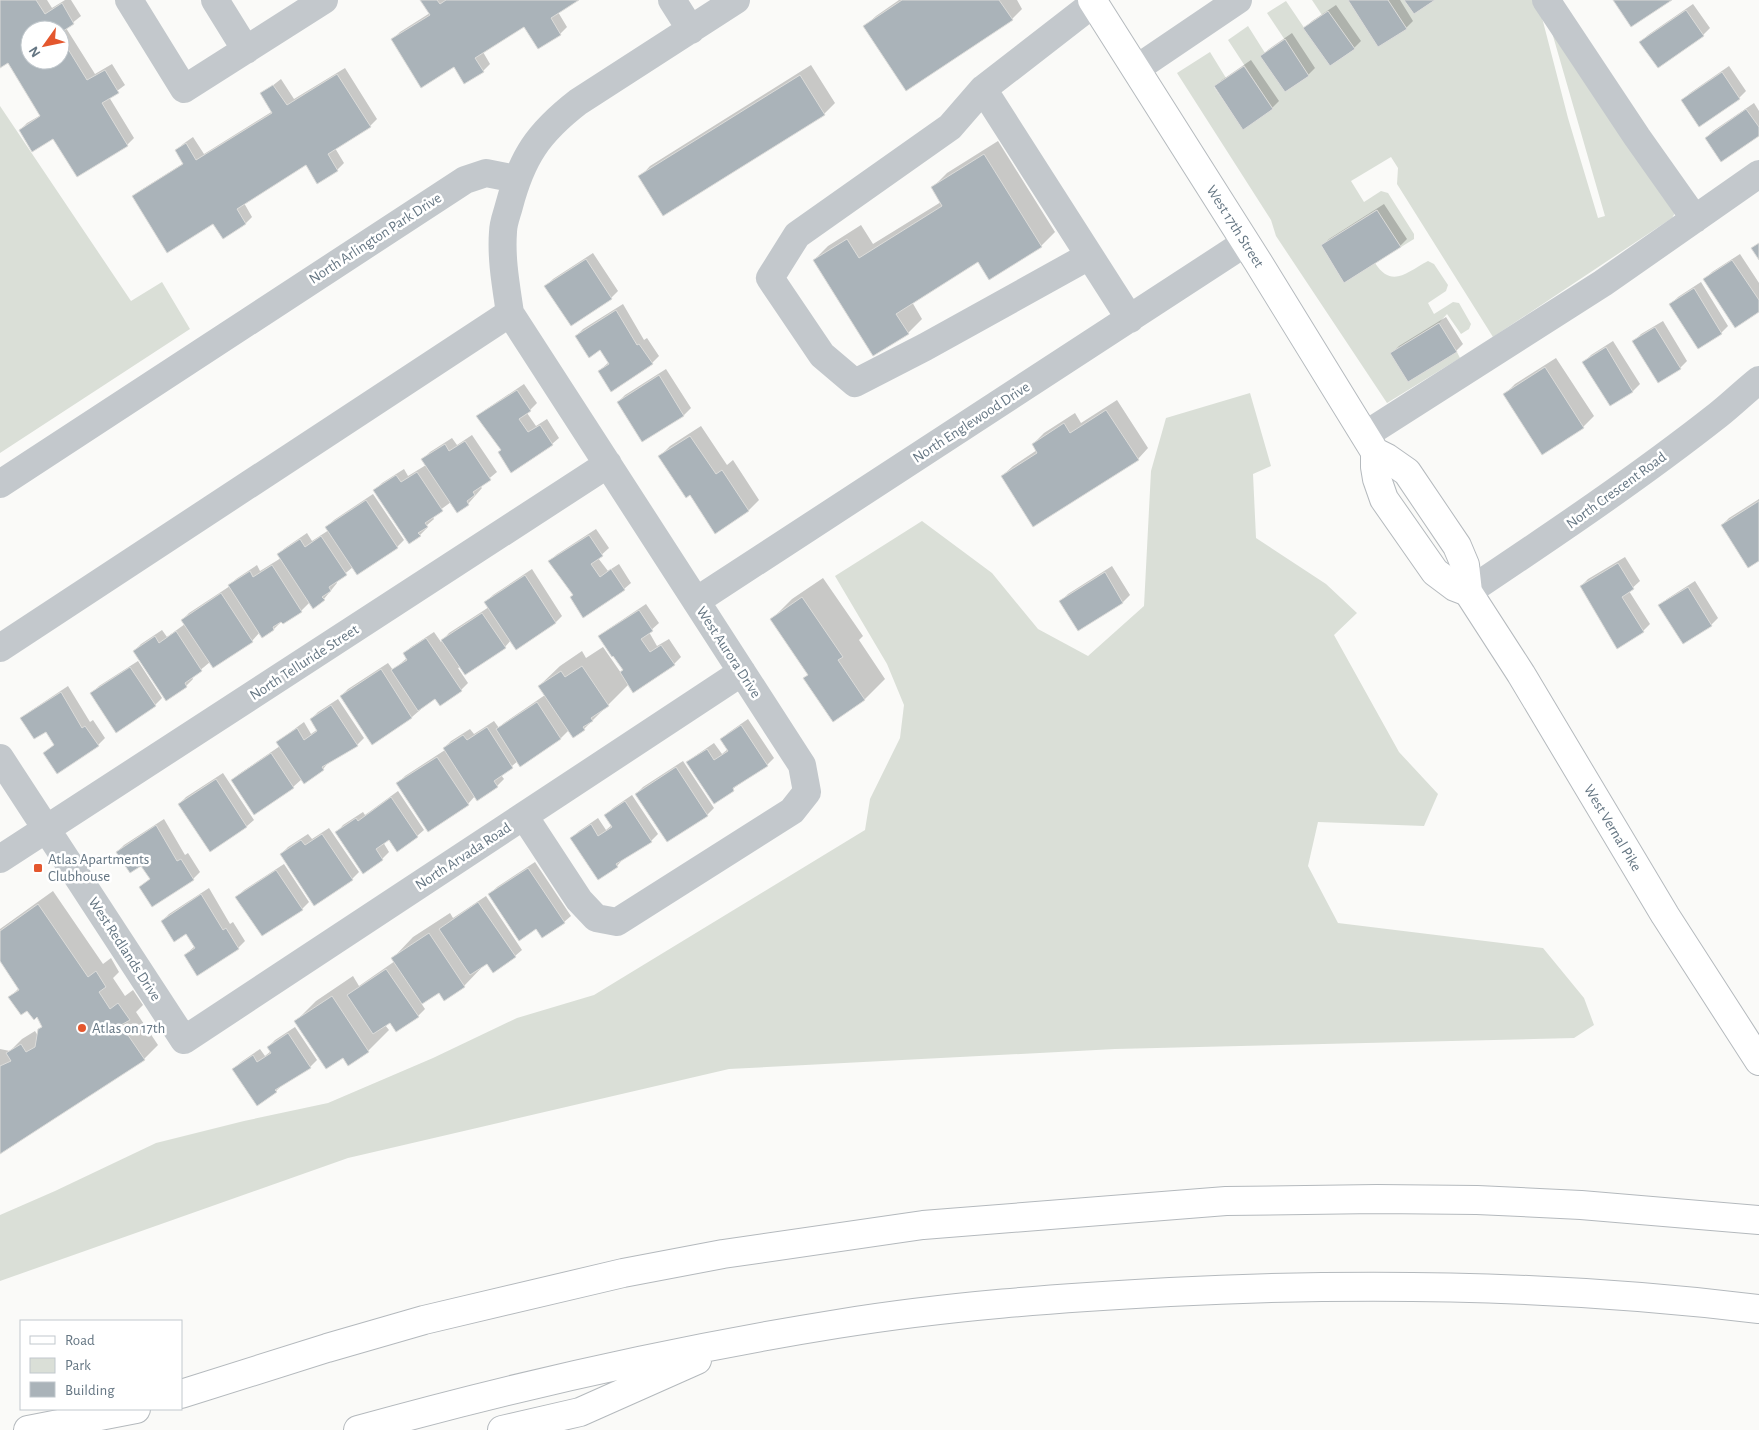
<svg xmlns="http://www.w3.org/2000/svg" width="1759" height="1430" viewBox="0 0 1759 1430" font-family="'Alegreya Sans',sans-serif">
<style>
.green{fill:#dadfd7}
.shadow{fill:#0003;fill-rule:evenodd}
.building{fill:#aab3b9;stroke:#dcdcda}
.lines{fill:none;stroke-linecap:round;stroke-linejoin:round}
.major-casing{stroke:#b5babe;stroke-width:30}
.highway-casing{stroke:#b4b9bd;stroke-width:30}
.minor{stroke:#c3c8cc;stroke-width:28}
.major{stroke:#fff;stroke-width:28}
.highway{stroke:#fff;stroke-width:28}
.poi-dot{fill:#e4572e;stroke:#fff;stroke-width:2}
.labels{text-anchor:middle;stroke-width:5;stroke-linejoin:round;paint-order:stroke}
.street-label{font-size:15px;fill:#657683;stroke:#fff}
.poi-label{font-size:15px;fill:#657683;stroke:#fff;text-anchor:start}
</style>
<rect width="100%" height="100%" fill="#fafaf8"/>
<path class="green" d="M1312 0H1348L1407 29 1388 0H1404L1414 14 1435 0H1534L1539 6 1568 118 1598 218 1605 216 1549 22 1675 213 1672 218 1493 337 1397 184 1398 168 1391 157 1351 181 1364 202 1381 191 1388 193 1414 234V239L1401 247 1376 210 1321 245 1344 283 1375 263C1392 289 1407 272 1428 261L1434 264 1448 285 1446 291 1428 303 1434 314 1453 302 1459 303 1471 324 1469 329 1461 334 1447 314 1439 323 1391 353 1408 382 1457 352 1460 358 1387 403 1276 236 1271 220 1177 73 1210 52 1226 78 1214 87 1243 129 1273 109 1228 40 1248 26 1265 53 1261 56 1285 92 1309 76 1267 13 1286 1 1330 66 1355 49 1328 11 1322 15Z
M0 106 131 301 162 282 190 329 0 453Z
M1250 393 1271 466 1253 474 1256 538 1326 584 1357 613 1334 635 1399 752 1438 794 1424 826 1318 822 1308 866 1338 923 1543 948 1584 998 1594 1025 1574 1038 1115 1049 729 1069 348 1158 0 1281V1215L55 1191 156 1143 244 1121 328 1103 433 1058 517 1018 594 995 865 830 870 799 900 738 904 705 887 664 835 576 922 521 992 573 1038 629 1088 656 1144 606 1151 471 1166 418Z"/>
<path class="shadow" d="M0 0H47L52 8 65 0H71L81 16 66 28 95 74 112 64 125 85 109 97 134 138 127 145 77 175 54 138 20 130 27 123 41 115 8 62 0 67ZM30 30H60V60H30Z
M422 0H577L558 12 567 27 560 34 525 26 483 52 490 64 483 71 465 82 454 66 393 39 400 32 430 13Z
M899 0H1017L1022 9 1012 19 865 26 876 16Z
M1350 0H1400L1413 21 1406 28Z
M1693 4 1710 28 1703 35 1641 42 1648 35Z
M1336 5 1361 41 1354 48 1331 64 1305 28 1312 21Z
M1292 33 1315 68 1308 75 1285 90 1262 56 1269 49Z
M1251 60 1279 101 1272 108 1216 86 1222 80Z
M811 65 835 103 824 114 663 215 640 177 650 166Z
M1729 66 1746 91 1739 98 1699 125 1683 100 1690 93Z
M345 68 377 119 370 126 335 148 344 163 337 170 306 164 244 203 252 217 245 224 214 222 134 196 141 190 184 163 176 151 183 144 193 137 204 154 273 111 262 94 281 79 294 99Z
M1754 103 1759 111V135L1706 138 1713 131Z
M998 141 1055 232 1041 246 978 261 912 302 922 319 908 333 814 260 828 246 861 225 873 244 941 202 932 188 947 173Z
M1384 204 1407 239 1400 246H1322L1329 239Z
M593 253 618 291 611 298 546 286 553 279Z
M1740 254 1759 283V311L1705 279 1712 272Z
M1701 282 1728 326 1721 333 1698 347 1671 304 1678 297Z
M623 304 644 340 647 338 659 356 652 363 612 390 599 371 609 362 601 348 576 336 583 329Z
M1446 317 1463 344 1456 351 1392 353 1399 346Z
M1663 321 1687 361 1680 368 1634 341 1641 334Z
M1613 341 1640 384 1633 391 1611 405 1584 362 1591 355Z
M1556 358 1594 416 1583 427 1505 394 1515 384Z
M666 369 691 408 684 415 643 440 618 402 625 395Z
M524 384 537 403 527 413 536 426 547 419 559 438 552 444 502 450 478 417 485 410Z
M1117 400 1148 448 1138 459 1002 476 1013 466 1037 450 1033 444 1044 433 1075 413 1081 423Z
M701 426 727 465 733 460 759 500 749 510 715 532 691 494 659 457 670 446Z
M472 435 497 472 480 486 482 488 468 504 451 502 432 516 434 519 426 526 427 528 420 535 375 490 382 483 404 469 408 476 426 465 423 459 430 452 452 438 457 445Z
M373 494 404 540 397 547 353 567 336 581 337 583 324 599 310 602 301 611 283 622 282 621 274 629 260 632 252 641 213 667 210 662 192 677 193 679 186 686 134 651 141 644 162 630 167 637 185 624 182 620 189 613 230 586 236 579 257 565 260 571 281 558 278 555 285 548 307 533 312 541 329 530 327 527 334 520Z
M1759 499V559L1722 525 1729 518Z
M596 529 609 548 598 558 608 571 619 564 631 583 624 589 574 595 550 562 556 555Z
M1625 557 1640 581 1629 591 1650 624 1643 631 1581 586 1588 579Z
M1112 566 1130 595 1123 602 1079 629 1061 601 1068 594Z
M532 569 562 616 556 622 511 640 505 647 460 667 458 668 468 683 461 690 435 697 412 717 372 743 341 696 348 689 388 663 393 670 407 658 404 654 411 647 434 632 441 642 449 633 489 607 486 602 493 595Z
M823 578 863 636 859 640 885 679 865 699 833 720 805 678 809 674 772 619 792 599Z
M1695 581 1718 618 1711 625 1660 605 1667 599Z
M646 604 659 623 649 632 657 646 669 639 681 657 674 664 629 684 584 729 569 730 561 738 521 765 518 761 501 775 504 779 497 786 475 796 468 804 398 783 405 776 445 750 444 748 451 741 470 729 474 734 494 721 499 728 504 723 545 695 539 686 560 666 582 651 586 658 603 647 621 673 624 670 600 637 607 630Z
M138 661 162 698 155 705 92 693 99 686Z
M68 686 90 722 93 720 105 738 98 745 45 753 55 744 46 730 22 719 29 712Z
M338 699 364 738 357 745 329 762 323 769 302 779 293 787 232 780 239 774 280 746 278 742 285 736 304 722 311 734 318 729 311 719 318 712Z
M748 719 774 758 767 765 714 802 688 762 695 756 714 743 722 754 728 749 722 740 728 733Z
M683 761 714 808 707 815 636 794 643 787Z
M223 773 254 820 247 826 210 851 179 804 186 797Z
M398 791 424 830 417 836 390 838 383 842 389 852 382 859 363 872 337 832 343 825 363 812 365 815Z
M632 795 658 834 651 841 624 858 617 866 598 878 572 838 579 831 598 818 606 830 612 825 606 815 613 808Z
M164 819 185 855 188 853 200 872 193 879 140 887 151 878 142 864 117 852 124 845Z
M329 828 359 872 352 879 281 854 288 847 308 834 312 839Z
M535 862 571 916 564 922 490 894 497 887Z
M284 864 309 902 302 909 237 897 244 890Z
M209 888 230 924 233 922 245 941 238 948 198 974 185 955 195 946 186 933 162 921 169 914Z
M53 891 103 964 111 958 119 972 113 978 125 996 133 990 143 1005 136 1012 158 1045 144 1059 0 1153V1049L10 1051 22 1039 35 1031 38 1036 44 1026 37 1015 10 997 19 988 0 958V929Z
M486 896 522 950 515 956 487 962 464 986 444 999 439 991 421 1003 425 1009 418 1016 391 1021 385 1025 389 1030 368 1051 348 1064 343 1056 295 1022 316 1001 353 976 359 986 395 961 393 958 413 937 450 913 453 918Z
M295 1027 317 1060 310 1067 283 1084 276 1091 234 1069 241 1062 260 1049 265 1056 271 1051 268 1047 275 1040Z"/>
<path class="building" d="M0 0H36L45 14 62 3 74 24 60 33V30H30V60H60V36L87 80 105 70 119 93 102 103 128 146 77 177 53 139 32 152 19 130 40 116 8 63 0 68Z
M420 0H437L440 4 446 0H579L551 18 561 35 538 49 524 27 475 58 484 72 464 84 454 67 421 88 391 39 430 15Z
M902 0H999L1013 20 906 91 863 26Z
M1348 0H1388L1407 29 1378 47Z
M1404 0H1435L1414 14Z
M1613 0H1672L1631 27Z
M1686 10 1704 36 1658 68 1639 42Z
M1328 11 1355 49 1330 66 1303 28Z
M1285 39 1309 76 1285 92 1260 56Z
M1244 66 1273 109 1243 130 1214 86Z
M1722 72 1740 99 1699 127 1681 100Z
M337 74 371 127 328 154 338 171 317 184 306 165 237 209 246 224 223 239 213 224 167 253 132 196 183 164 175 150 186 143 196 160 272 113 260 93 273 85 287 105Z
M800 75 825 115 663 216 638 176Z
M1746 109 1759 127V136L1721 162 1705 138Z
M984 154 1042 247 989 280 978 262 896 314 909 334 873 356 813 260 847 239 859 258 942 206 931 187Z
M1377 210 1401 247 1344 283 1321 245Z
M1759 243V260L1751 248Z
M586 259 612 299 571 326 544 286Z
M1732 260 1759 300V312L1735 328 1703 279Z
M1694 288 1722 334 1698 349 1669 304Z
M616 310 637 345 639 344 653 364 611 392 598 371 609 364 600 350 589 358 575 336Z
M1439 323 1457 352 1408 382 1390 353Z
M1655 327 1681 369 1658 383 1632 341Z
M1606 347 1633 392 1610 406 1582 362Z
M1545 367 1584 428 1542 455 1503 394Z
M659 375 684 416 642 442 617 402Z
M517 390 531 411 519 419 528 432 540 425 553 445 511 473 498 452 501 450 476 416Z
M1106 410 1139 460 1033 527 1001 476 1037 453 1032 444 1064 423 1070 433Z
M690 436 716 474 722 470 749 511 715 534 690 495 686 498 658 456Z
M465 441 491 480 473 492 475 495 467 501 469 505 457 513 421 459 445 444 449 451Z
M417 472 443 511 425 523 428 527 418 533 421 536 409 544 373 490 396 475 401 482Z
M366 500 398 548 357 575 325 527Z
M1759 501V561L1748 568 1721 525Z
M589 535 603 556 591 564 600 577 611 569 625 590 583 618 570 597 573 595 548 561Z
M321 536 347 575 329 587 331 591 322 597 325 600 313 609 277 554 300 539 305 547Z
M1618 563 1634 589 1622 597 1644 632 1617 649 1580 586Z
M272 565 302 612 283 624 281 622 273 627 274 630 262 638 228 585 250 571 253 577Z
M1105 572 1123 603 1078 631 1059 601Z
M525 575 556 623 516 650 484 602Z
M1688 587 1712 626 1683 644 1658 605Z
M221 593 253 642 213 668 181 620Z
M802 597 843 657 838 660 865 700 833 722 803 678 808 675 770 619Z
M639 610 653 631 641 639 650 652 661 645 675 665 633 693 620 672 623 670 613 656 612 657 598 636Z
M482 613 506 648 465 675 441 640Z
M176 631 202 671 185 683 187 687 166 701 133 651 155 636 159 643Z
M426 638 462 691 440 706 435 699 418 711 391 670 407 660 403 653Z
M582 666 609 706 591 718 593 721 583 727 585 730 573 738 538 686 561 671 565 677Z
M130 667 156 706 116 733 90 693Z
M381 669 412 718 372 745 340 696Z
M61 692 82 728 85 726 99 746 57 774 43 753 54 745 46 732 34 739 20 718Z
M537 702 561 739 520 767 496 729Z
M331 705 358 746 322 767 324 770 304 784 276 742 297 728 304 740 317 731 310 719Z
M741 725 768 766 733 788 734 791 714 804 686 762 707 749 714 760 728 751 720 739Z
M487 727 513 768 494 781 498 787 477 801 443 748 463 735 467 740Z
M271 753 294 788 254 815 231 780Z
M437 757 469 805 428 832 396 783Z
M676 767 708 816 667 842 635 794Z
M216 779 247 827 210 852 178 804Z
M391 797 418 837 397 852 389 840 376 849 383 860 363 874 335 832 356 818 358 821Z
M625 801 652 842 616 864 618 867 598 880 570 838 591 824 598 836 612 827 604 815Z
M156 825 177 861 181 859 194 880 152 907 139 887 150 879 141 866 130 873 116 852Z
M322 834 353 880 314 906 280 854 301 840 305 845Z
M528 868 565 923 542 938 536 929 519 941 488 894Z
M276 870 303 910 262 936 235 897Z
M201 894 223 930 226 928 239 949 197 976 184 955 195 948 186 934 174 942 161 921Z
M478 902 516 957 493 973 487 964 470 975 439 929Z
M38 904 88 977 96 971 106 987 99 992 110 1009 118 1003 130 1020 121 1025 145 1060 0 1154V1066L11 1061 6 1053 21 1044 26 1052 35 1047 38 1029 42 1027 37 1017 34 1020 27 1011 21 1015 8 997 19 990 0 961V931Z
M429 933 465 987 444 1001 439 993 422 1004 391 958Z
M386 969 419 1017 396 1032 390 1023 373 1034 347 995Z
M332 996 369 1052 348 1066 343 1058 326 1069 294 1021Z
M288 1033 311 1068 275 1090 277 1092 257 1106 232 1069 253 1055 257 1062 271 1053 267 1047Z"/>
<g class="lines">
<g class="major-casing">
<g id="major">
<path id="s1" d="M1092 0 1258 262 1375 452 1387 458 1407 472 1457 546 1465 565 1468 592 1521 674 1665 915 1759 1061"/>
<path d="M1375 452V467L1377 479 1384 499 1435 572 1455 587 1468 592"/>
</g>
</g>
<g class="highway-casing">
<path id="highway" d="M181 1394 327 1348 424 1320 623 1273 723 1254 923 1225 1226 1201 1377 1199 1477 1200 1581 1205 1759 1220
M28 1430 136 1409
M358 1430C516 1386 675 1350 837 1324 947 1306 1059 1298 1170 1292 1366 1282 1563 1285 1759 1309
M502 1430 580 1412 697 1360"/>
</g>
<path class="minor" d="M129 0 184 89 324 0
M215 0 246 50
M672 0 691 30
M1546 0 1637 137 1695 219
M1094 3 983 89 1130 319
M1136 69 1238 0
M983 89 950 127 797 235 770 278 822 355 855 383 925 347 1089 256
M1365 435 1603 283 1759 174
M0 484 465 180 486 173 516 179
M1468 592C1553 535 1638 478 1718 415 1732 404 1745 391 1759 380
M696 601 1245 243
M0 648 510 313
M0 758 184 1040 742 672
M524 816 579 900 596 918 617 922 792 811 807 792 802 765 510 313C506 286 501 259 503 232 503 223 507 214 509 206 522 157 538 133 578 102L736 0
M0 859 608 464"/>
<use href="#major" class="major"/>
<use href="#highway" class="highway"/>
</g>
<g class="poi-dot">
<rect x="33" y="863" width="10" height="10" rx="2.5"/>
<circle cx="82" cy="1028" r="5"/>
</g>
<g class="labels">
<g class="street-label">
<text dy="5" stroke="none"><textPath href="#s1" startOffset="268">West 17th Street</textPath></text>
<text transform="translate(375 238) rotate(-33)" y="5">North Arlington Park Drive</text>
<text transform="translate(971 422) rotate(-33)" y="5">North Englewood Drive</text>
<text transform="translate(1616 490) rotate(-36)" y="5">North Crescent Road</text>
<text transform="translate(729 652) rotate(57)" y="5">West Aurora Drive</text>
<text transform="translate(304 662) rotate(-33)" y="5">North Telluride Street</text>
<text dy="5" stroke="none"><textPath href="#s1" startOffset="985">West Vernal Pike</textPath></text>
<text transform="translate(463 856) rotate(-33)" y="5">North Arvada Road</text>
<text transform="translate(125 949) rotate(57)" y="5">West Redlands Drive</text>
</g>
<g class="poi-label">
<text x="48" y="864">Atlas Apartments<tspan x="48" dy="17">Clubhouse</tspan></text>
<text x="92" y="1033">Atlas on 17th</text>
</g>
</g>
<rect x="20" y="1320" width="162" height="90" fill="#ffffff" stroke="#c1c8cd"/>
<rect x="30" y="1336" width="25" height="8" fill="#ffffff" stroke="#c1c8cd"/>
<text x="65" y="1345" font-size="15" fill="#657683">Road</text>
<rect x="30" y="1358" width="25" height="15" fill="#dadfd7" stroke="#c1c8cd"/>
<text x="65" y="1370" font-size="15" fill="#657683">Park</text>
<rect x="30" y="1382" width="25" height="15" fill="#aab3b9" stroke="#c1c8cd"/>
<text x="65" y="1395" font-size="15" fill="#657683">Building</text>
<g transform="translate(45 45) rotate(237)"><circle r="24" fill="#ffffff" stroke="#c1c8cd"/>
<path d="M0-4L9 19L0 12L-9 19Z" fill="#e4572e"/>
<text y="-8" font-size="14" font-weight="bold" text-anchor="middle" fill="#657683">N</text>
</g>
</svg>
